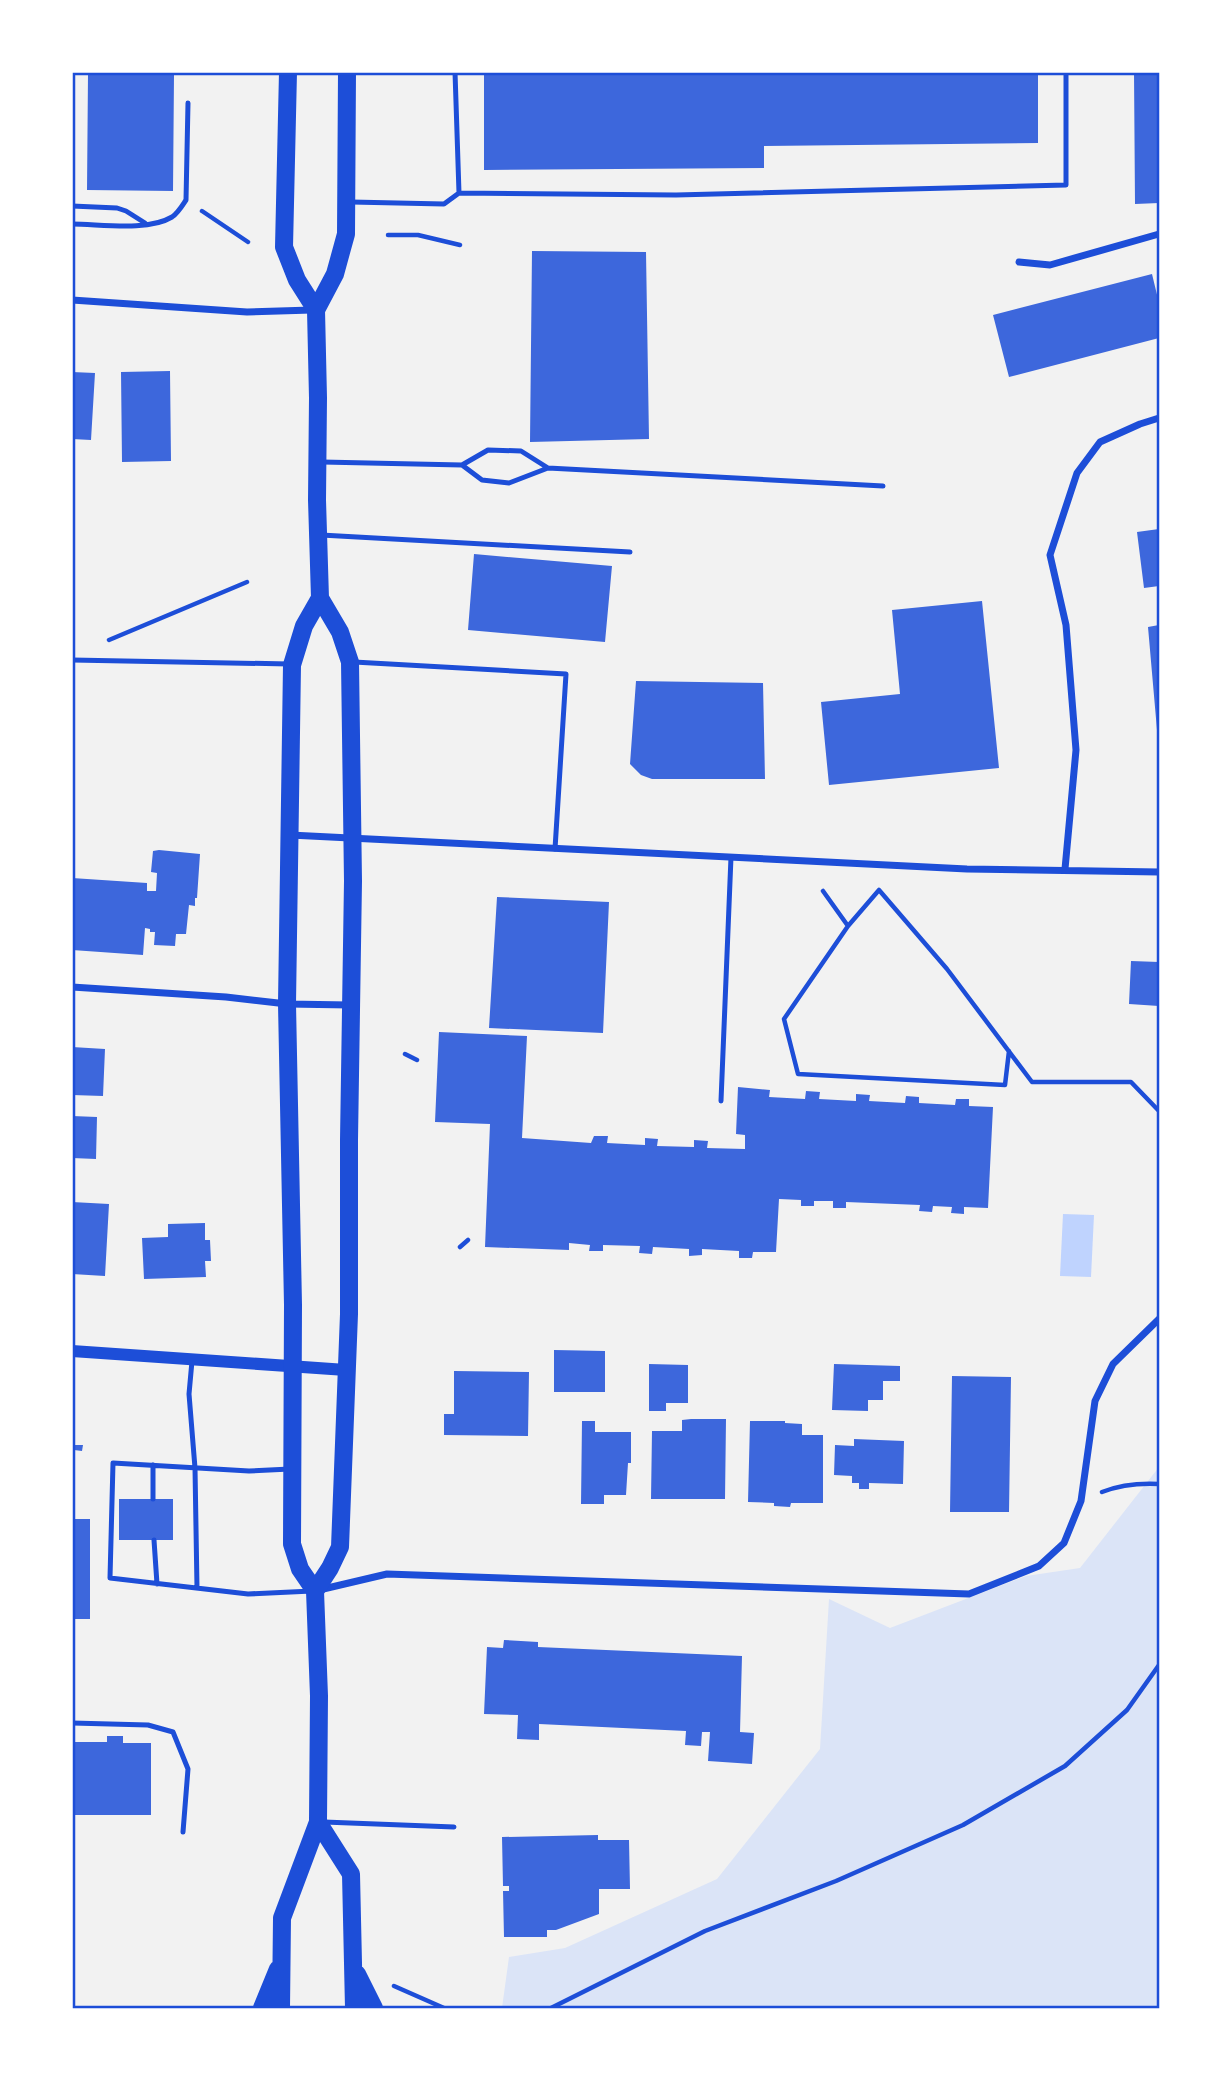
<svg xmlns="http://www.w3.org/2000/svg" width="1231" height="2080" viewBox="0 0 1231 2080" font-family="Signika,sans-serif">
<style>
.green{fill:#dbe4f7}
.water{fill:#bfd3fe}
.building{fill:#3d67dc}
.lines{fill:none;stroke-linecap:round;stroke-linejoin:round}
.path{stroke:#1d4ed8;stroke-width:4.5}
.service{stroke:#1d4ed8;stroke-width:5}
.minor{stroke:#1d4ed8;stroke-width:7}
.tertiary{stroke:#1d4ed8;stroke-width:12}
.primary{stroke:#1d4ed8;stroke-width:18}
.neatline{fill:none;stroke:#1d4ed8;stroke-width:2.5}
</style>
<rect width="100%" height="100%" fill="#f2f2f2"/>
<path class="green" d="M1159 1467V2008H502L509 1957 565 1948 717 1879 820 1749 829 1599 890 1628 1026 1576 1080 1568Z"/>
<path class="water" d="M1063 1214 1094 1215 1091 1277 1060 1276Z"/>
<path class="building" d="M484 72H1038V143L764 146V168L484 170Z
M1134 72H1159V203L1135 204Z
M88 74 174 75 173 191 87 190Z
M532 251 646 252 649 439 530 442Z
M1152 274 1159 303V338L1009 377 993 315Z
M170 371 171 461 122 462 121 372Z
M72 372 95 373 91 440 72 439Z
M1159 529V586L1144 588 1137 532Z
M474 554 612 566 605 642 468 630Z
M982 601 999 768 829 785 821 702 900 694 892 610Z
M1159 625V730H1157L1148 627Z
M636 681 763 683 765 779H652L641 775 630 764Z
M159 850 200 854 197 898H195V906L189 905 186 934H176L175 946 154 945 155 932H150V929L145 928 143 955 72 950V878L147 883V891H156L157 873 151 872 153 851Z
M497 897 609 902 603 1033 489 1028Z
M1131 961 1159 962V1006L1129 1004Z
M439 1032 527 1036 522 1138 591 1143 594 1136H608L607 1143 645 1145V1138L658 1139 657 1146 694 1147V1140L708 1141 707 1148 745 1149V1135L736 1134 738 1087 770 1090 769 1097 805 1099 806 1091 820 1092 819 1099 856 1101V1094L870 1095 869 1101 905 1103 906 1096 919 1097V1103L955 1105 956 1099H969V1106L993 1107 988 1208 964 1207V1214L951 1213 952 1207 933 1206 932 1212 919 1211 920 1205 846 1202V1208H833V1201H814V1206H801V1200L779 1199 776 1252H753L752 1258H739V1251L702 1249V1255L689 1256V1249L653 1247 652 1254 639 1253 640 1246 603 1245V1251H589L590 1245 569 1243V1250L485 1247 490 1124 435 1122Z
M72 1047 105 1049 103 1096 72 1095Z
M72 1116 97 1117 96 1159 72 1158Z
M72 1202 109 1204 105 1276 72 1274Z
M205 1223V1240H210L211 1261H205L206 1277 144 1279 142 1238 168 1237V1224Z
M554 1350 605 1351V1392H554Z
M649 1364 688 1365V1403H666V1411H649Z
M834 1364 900 1366V1381H883V1400H868V1411L832 1410Z
M454 1371 529 1372 528 1436 444 1435V1414H454Z
M952 1376 1011 1377 1009 1512H950Z
M72 1409H75V1445H83L82 1451 74 1450V1519H90V1619H72Z
M691 1419H726L725 1499H651L652 1431H682V1420Z
M582 1421H595V1432H631V1463H628L626 1495H604V1504H581Z
M750 1421H785V1423L802 1424V1435H823V1503H791L790 1507 774 1506V1503L748 1502Z
M854 1439 904 1441 903 1484 869 1483V1489H859V1483H852V1476L834 1475 835 1445 854 1446Z
M119 1499H173V1540H119Z
M504 1640 538 1642V1647L742 1656 740 1732 754 1733 752 1764 708 1761 710 1732H702L701 1746 685 1745 686 1731 539 1724V1740L517 1739 518 1715 484 1714 487 1647 503 1648Z
M107 1736H123V1743H151V1815H72V1742H107Z
M598 1835V1840H629L630 1889H599V1914L556 1930H547V1937H504L503 1891H509V1886H503L502 1837Z"/>
<g class="lines">
<path class="path" d="M202 211 248 242
M388 235H418L460 245
M109 640 247 582
M823 891 848 926
M1009 1051 1005 1085 798 1074 784 1019 848 926 879 890 947 969 1032 1082H1131L1159 1111
M405 1054 417 1060
M460 1247 468 1240
M1102 1492C1120 1485 1140 1483 1159 1484
M394 1986 444 2008
M551 2008 705 1931 836 1881 963 1825 1065 1766 1127 1710 1159 1665"/>
<path class="service" d="M455 72 459 193 676 195 1066 185V72
M351 202 444 204 459 193
M72 206 117 208 126 211 145 223
M72 224C100 224 147 232 172 217 178 213 182 206 186 200L188 103
M322 462 462 465 488 450 521 451 548 468
M462 465 482 480 509 483 548 468 883 486
M321 535 630 552
M72 660 289 664
M354 662 566 674 555 849
M721 1101 731 857
M192 1361 189 1394 195 1468 197 1588
M290 1469 249 1471 113 1463 110 1578 248 1594 312 1591
M153 1499V1465
M154 1540 157 1584
M72 1723 148 1725 173 1732 188 1769 183 1832
M324 1822 454 1827"/>
<path class="minor" d="M1019 262 1050 265 1159 234
M72 300 247 312 312 310
M290 835 967 869 1159 872
M1065 869 1076 750 1066 625 1050 555 1077 473 1100 442 1140 424 1159 418
M72 987 226 997 287 1004 350 1005
M319 1590 387 1574 969 1594 1039 1566 1064 1543 1081 1501 1095 1401 1113 1364 1159 1319"/>
<path class="tertiary" d="M72 1351 346 1370"/>
<path class="primary" d="M288 72 284 247 297 280 316 310
M315 1591 330 1568 340 1547 349 1314V1140L353 881 350 662 340 632 320 598 317 500 318 398 316 310 335 274 346 234 347 72
M318 1822 351 1874 354 2008
M357 1974 374 2008
M262 2008 278 1969
M281 2008 282 1918 318 1822 319 1696 315 1591 300 1569 292 1544 293 1305 287 1004 292 665 304 626 320 598"/>
</g>
<rect width="1231" height="2080" fill="none" stroke="#ffffff" stroke-width="147"/>
<rect x="74" y="74" width="1084" height="1933" class="neatline"/>
</svg>
